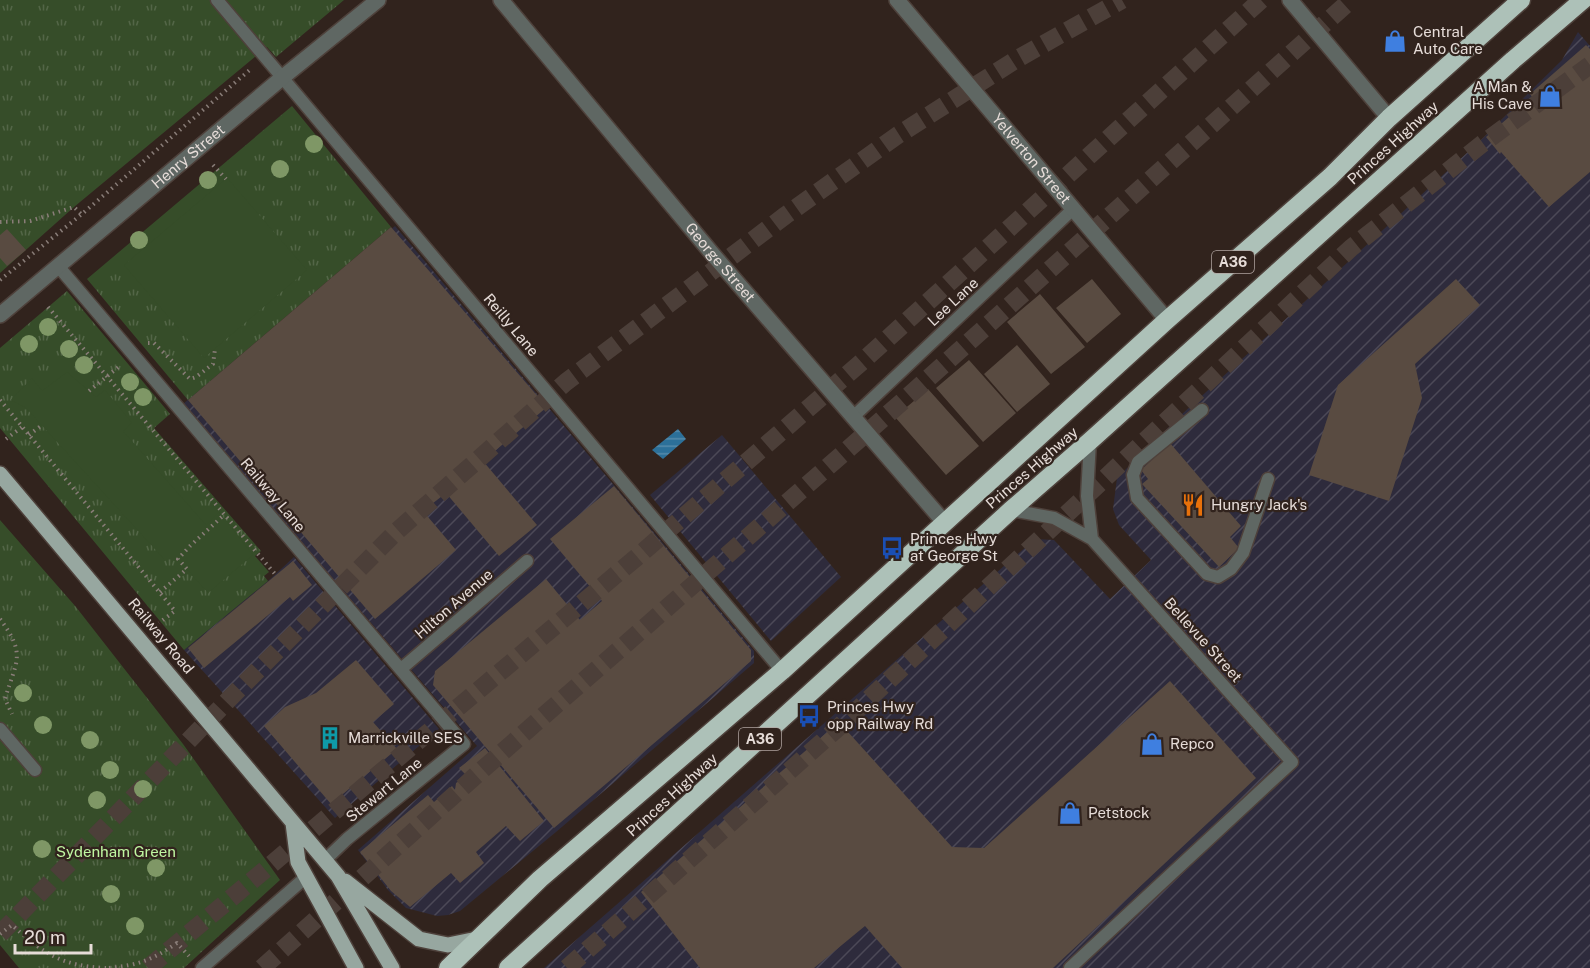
<svg xmlns="http://www.w3.org/2000/svg" width="1590" height="968" viewBox="0 0 1590 968" font-family="'Public Sans',sans-serif">
<style>
.industrial{fill:url(#industrial-furrows)}
.park{fill:url(#park-tufts)}
.pitch{fill:#364d29}
.water{fill:url(#water-rules)}
.building{fill:#594b41}
.lines{fill:none;stroke-linecap:round;stroke-linejoin:round}
.highway-tunnel{stroke:#4c3f39;stroke-width:18;stroke-dasharray:18 9;stroke-linecap:butt}
.lane-casing{stroke:#4e413b;stroke-width:15}
.street-casing{stroke:#4e413b;stroke-width:18}
.primary-casing{stroke:#4e413b;stroke-width:18}
.highway-casing{stroke:#4e413b;stroke-width:21}
.path{stroke:#897d78;stroke-width:4;stroke-dasharray:1.5 4.5;stroke-linecap:butt}
.lane{stroke:#5f6763;stroke-width:12}
.street{stroke:#5f6763;stroke-width:15}
.primary{stroke:#97a7a0;stroke-width:15}
.highway{stroke:#adc1b8;stroke-width:18}
.tree{fill:#7f9766}
.labels{text-anchor:middle;stroke-width:4.5;stroke-linejoin:round;paint-order:stroke}
.shield{fill:#31231d;stroke:#b0a4a0;stroke-width:1.5}
.shield-label{font-size:14px;font-weight:bold;fill:#e6dcd8}
.poi-label{font-size:15px;fill:#e6dcd8;stroke:#31231d;text-anchor:start}
.street-label{font-size:15px;fill:#e6dcd8;stroke:#31231d}
.park-label{font-size:15px;fill:#bff6a1;stroke:#31231d}
</style>
<defs>
<pattern id="industrial-furrows" width="10" height="10" patternUnits="userSpaceOnUse" patternTransform="scale(1.5)"><rect width="10" height="10" fill="#2e2b3c"/><path d="M-1 1l2-2M0 10L10 0M9 11l2-2" fill="none" stroke="#4c4957"/></pattern>
<pattern id="park-tufts" width="24" height="20" patternUnits="userSpaceOnUse" patternTransform="scale(1.5)"><rect width="24" height="20" fill="#364d29"/><path d="M3 7l-1-3M5 7V3M7 7l1-3M15 17l-1-3M17 17v-4M19 17l1-3" fill="none" stroke="#536647"/></pattern>
<pattern id="water-rules" width="6" height="5" patternUnits="userSpaceOnUse" patternTransform="scale(1.5)"><rect width="6" height="5" fill="#2c7099"/><path d="M0 2.5h6" fill="none" stroke="#558aab"/></pattern>
</defs>
<rect width="100%" height="100%" fill="#31231d"/>
<path class="industrial" d="M1578 32 1590 46V968H544L1035 539 1054 540 1110 599 1151 560 1119 525 1113 509 1117 478 1181 415 1480 141 1562 60Z
M395 226 754 651V663L556 832 460 911 448 915 437 916 406 908 388 890 358 850 477 746 183 404Z
M722 435 841 577 771 641 650 495Z
M294 557 439 729 335 818 184 650 268 581Z"/>
<path class="park" d="M0 0H344L276 57 267 47 74 207 0 273Z
M292 106 391 227 188 400 87 279Z
M67 291 170 414 154 428 261 551 255 556 269 572 264 576 268 581 184 650 0 428V348Z
M0 520 76 607 183 744 280 880 184 968H19L0 945Z"/>
<path class="pitch" d="M227 178 307 270 204 358 124 265Z
M67 372 96 397 105 390 132 423 123 431 206 525 219 512 253 555 208 593 178 559H164L26 408 11 400 32 378 42 391Z"/>
<path class="water" d="M678 429 686 439 663 459 652 450Z"/>
<path class="building" d="M1586 45 1590 49V172L1549 207 1501 152 1500 154 1486 137 1532 97 1530 94Z
M391 227 547 407 483 461 537 525 499 556 446 493 423 511 456 550 375 619 188 400Z
M7 229 26 250 7 266 0 258V235Z
M1092 279 1121 314 1087 343 1056 308Z
M1456 279 1480 305 1415 364 1422 398 1389 501 1309 475 1338 385Z
M1040 294 1085 347 1051 374 1007 322Z
M1017 345 1050 384 1017 412 984 374Z
M969 360 1016 413 983 442 936 388Z
M928 389 979 446 946 475 895 417Z
M1170 443 1241 526 1230 537 1239 548 1219 567 1142 484 1148 479 1141 470Z
M614 486 751 650V661L554 828 433 685 435 671 546 579 580 620 602 601 550 539Z
M293 561 312 585 293 601 290 597 204 668 188 648Z
M356 660 394 704 373 722 397 749 331 804 264 726 285 707 316 693Z
M1170 681 1256 778 1053 968H902L865 926 814 968H700L641 892 839 722 952 847 984 848Z
M485 748 544 821 520 841 506 826 476 852 484 863 460 883 451 873 410 907 391 891 360 852 428 795 434 802 452 786 455 790 456 783 467 776 459 768Z"/>
<g class="lines">
<path class="highway-tunnel" d="M0 934 237 691 397 531 566 382 786 215 898 135 1017 59 1122 0
M148 968 637 557 864 360 1261 0
M262 968 483 769 903 401 1351 0
M567 968 840 726 1351 248 1482 144 1590 65"/>
<g class="lane-casing">
<path id="lane" d="M217 0 782 671
M58 266 464 744 347 839 324 861
M1202 410 1138 462 1133 475 1137 498 1207 574 1218 577 1231 569 1243 553 1268 479
M853 417 1073 209
M1090 441 1087 496 1092 539
M1011 510 1054 518 1092 539 1292 762 1070 968
M401 669 527 561
M0 729 35 770
M202 968 306 877"/>
</g>
<g class="street-casing">
<g id="street">
<path id="s1" d="M501 0 715 257 944 522"/>
<path id="s2" d="M897 0 1167 320"/>
<path d="M1290 0 1389 118"/>
<path id="s3" d="M0 315 283 77 378 0"/>
</g>
</g>
<g class="primary-casing">
<path id="primary" d="M0 474 338 876 392 968
M293 823 298 862 356 968
M345 881 419 939 448 945 477 939"/>
</g>
<g class="highway-casing">
<path id="highway" d="M448 968 540 879 782 671 1167 320 1330 177 1389 118 1521 0
M508 968 1011 510 1090 441 1513 60 1583 0"/>
</g>
<path class="path" d="M213 165 226 179
M0 222 30 221 74 207 82 215
M0 280 82 214 252 68
M48 307 275 574
M148 343H154L190 379 196 377 213 364 215 349
M89 391 121 365
M0 400 175 611 159 623
M29 435 42 425
M6 439 22 427
M160 592 187 569 178 559 190 546 225 514
M0 619C27 655 16 661 5 699L12 714
M0 934 12 925C44 954 62 966 106 968
M109 968C139 965 152 960 177 943L189 956"/>
<use href="#lane" class="lane"/>
<use href="#street" class="street"/>
<use href="#primary" class="primary"/>
<use href="#highway" class="highway"/>
</g>
<g class="tree">
<circle cx="314" cy="144" r="9"/>
<circle cx="280" cy="169" r="9"/>
<circle cx="208" cy="180" r="9"/>
<circle cx="139" cy="240" r="9"/>
<circle cx="48" cy="327" r="9"/>
<circle cx="29" cy="344" r="9"/>
<circle cx="69" cy="349" r="9"/>
<circle cx="84" cy="365" r="9"/>
<circle cx="130" cy="382" r="9"/>
<circle cx="143" cy="397" r="9"/>
<circle cx="23" cy="693" r="9"/>
<circle cx="43" cy="725" r="9"/>
<circle cx="90" cy="740" r="9"/>
<circle cx="110" cy="770" r="9"/>
<circle cx="143" cy="789" r="9"/>
<circle cx="97" cy="800" r="9"/>
<circle cx="42" cy="849" r="9"/>
<circle cx="156" cy="868" r="9"/>
<circle cx="111" cy="894" r="9"/>
<circle cx="135" cy="926" r="9"/>
</g>
<defs>
<g id="shop-bare" transform="scale(1.8)"><path d="M-5-2.5h2.3a2.7 3.5 0 0 1 5.4 0H5L5.5 6h-11ZM-1.5-2.5h3a1.5 2.3 0 0 0-3 0Z" fill="#3f7fe0" stroke="#31231d" stroke-width="2.5" paint-order="stroke"/></g>
<g id="restaurant-bare" transform="scale(1.8)"><path d="M-5-6h1v4h1v-4h1v4h1v-4h1v5L-1.5 .5V6h-2V.5L-5-1ZM5-6V6H3V1.5H1.5Q1.5-4 5-6Z" fill="#e8710a" stroke="#31231d" stroke-width="2.5" paint-order="stroke"/></g>
<g id="bus-bare" transform="scale(1.8)"><path d="M-5-6H5V4H4V6H2V4H-2V6H-4V4H-5ZM-3.5-4V0h7V-4ZM-3.5 1.2v1.5H-2V1.2ZM2 1.2v1.5H3.5V1.2Z" fill="#1a4fb4" stroke="#31231d" stroke-width="2.5" paint-order="stroke"/></g>
<g id="building-bare" transform="scale(1.8)"><path d="M-4-6H4V6H1V3H-1V6H-4ZM-2.5-4.3h1.7v1.8h-1.7ZM.8-4.3h1.7v1.8H.8ZM-2.5-1h1.7V.8h-1.7ZM.8-1h1.7V.8H.8Z" fill="#0f9aa8" stroke="#31231d" stroke-width="2.5" paint-order="stroke"/></g>
</defs>
<g fill-rule="evenodd">
<use href="#shop-bare" x="1395" y="41"/>
<use href="#shop-bare" x="1550" y="96"/>
<use href="#restaurant-bare" x="1193" y="505"/>
<use href="#bus-bare" x="892" y="548"/>
<use href="#bus-bare" x="809" y="716"/>
<use href="#building-bare" x="330" y="738"/>
<use href="#shop-bare" x="1152" y="744"/>
<use href="#shop-bare" x="1070" y="813"/>
</g>
<g class="labels">
<g class="shield">
<rect x="1212" y="251" width="42" height="22" rx="4.5"/>
<rect x="739" y="728" width="42" height="22" rx="4.5"/>
</g>
<g class="shield-label">
<text x="1233" y="267">A36</text>
<text x="760" y="744">A36</text>
</g>
<g class="poi-label">
<text x="1413" y="37">Central<tspan x="1413" dy="17">Auto Care</tspan></text>
<text x="1532" y="92" text-anchor="end">A Man &amp;<tspan x="1532" dy="17">His Cave</tspan></text>
<text x="1211" y="510">Hungry Jack's</text>
<text x="910" y="544">Princes Hwy<tspan x="910" dy="17">at George St</tspan></text>
<text x="827" y="712">Princes Hwy<tspan x="827" dy="17">opp Railway Rd</tspan></text>
<text x="348" y="743">Marrickville SES</text>
<text x="1170" y="749">Repco</text>
<text x="1088" y="818">Petstock</text>
</g>
<g class="street-label">
<text transform="translate(1393 143) rotate(-42)" y="5">Princes Highway</text>
<text dy="5" stroke="none"><textPath href="#s3" startOffset="246">Henry Street</textPath></text>
<text dy="5" stroke="none"><textPath href="#s2" startOffset="208">Yelverton Street</textPath></text>
<text dy="5" stroke="none"><textPath href="#s1" startOffset="342">George Street</textPath></text>
<text transform="translate(953 302) rotate(-43)" y="5">Lee Lane</text>
<text transform="translate(511 325) rotate(50)" y="5">Reilly Lane</text>
<text transform="translate(1032 468) rotate(-41)" y="5">Princes Highway</text>
<text transform="translate(273 495) rotate(50)" y="5">Railway Lane</text>
<text transform="translate(454 604) rotate(-41)" y="5">Hilton Avenue</text>
<text transform="translate(161 636) rotate(50)" y="5">Railway Road</text>
<text transform="translate(1203 640) rotate(48)" y="5">Bellevue Street</text>
<text transform="translate(384 790) rotate(-39)" y="5">Stewart Lane</text>
<text transform="translate(672 795) rotate(-42)" y="5">Princes Highway</text>
</g>
<g class="park-label">
<text x="116" y="857">Sydenham Green</text>
</g>
</g>
<path d="M15 944v9h76v-9" fill="none" stroke="#e6dcd8" stroke-width="3"/>
<text x="24" y="944" font-size="18" fill="#e6dcd8" stroke="#31231d" stroke-width="4.5" paint-order="stroke">20 m</text>
</svg>
